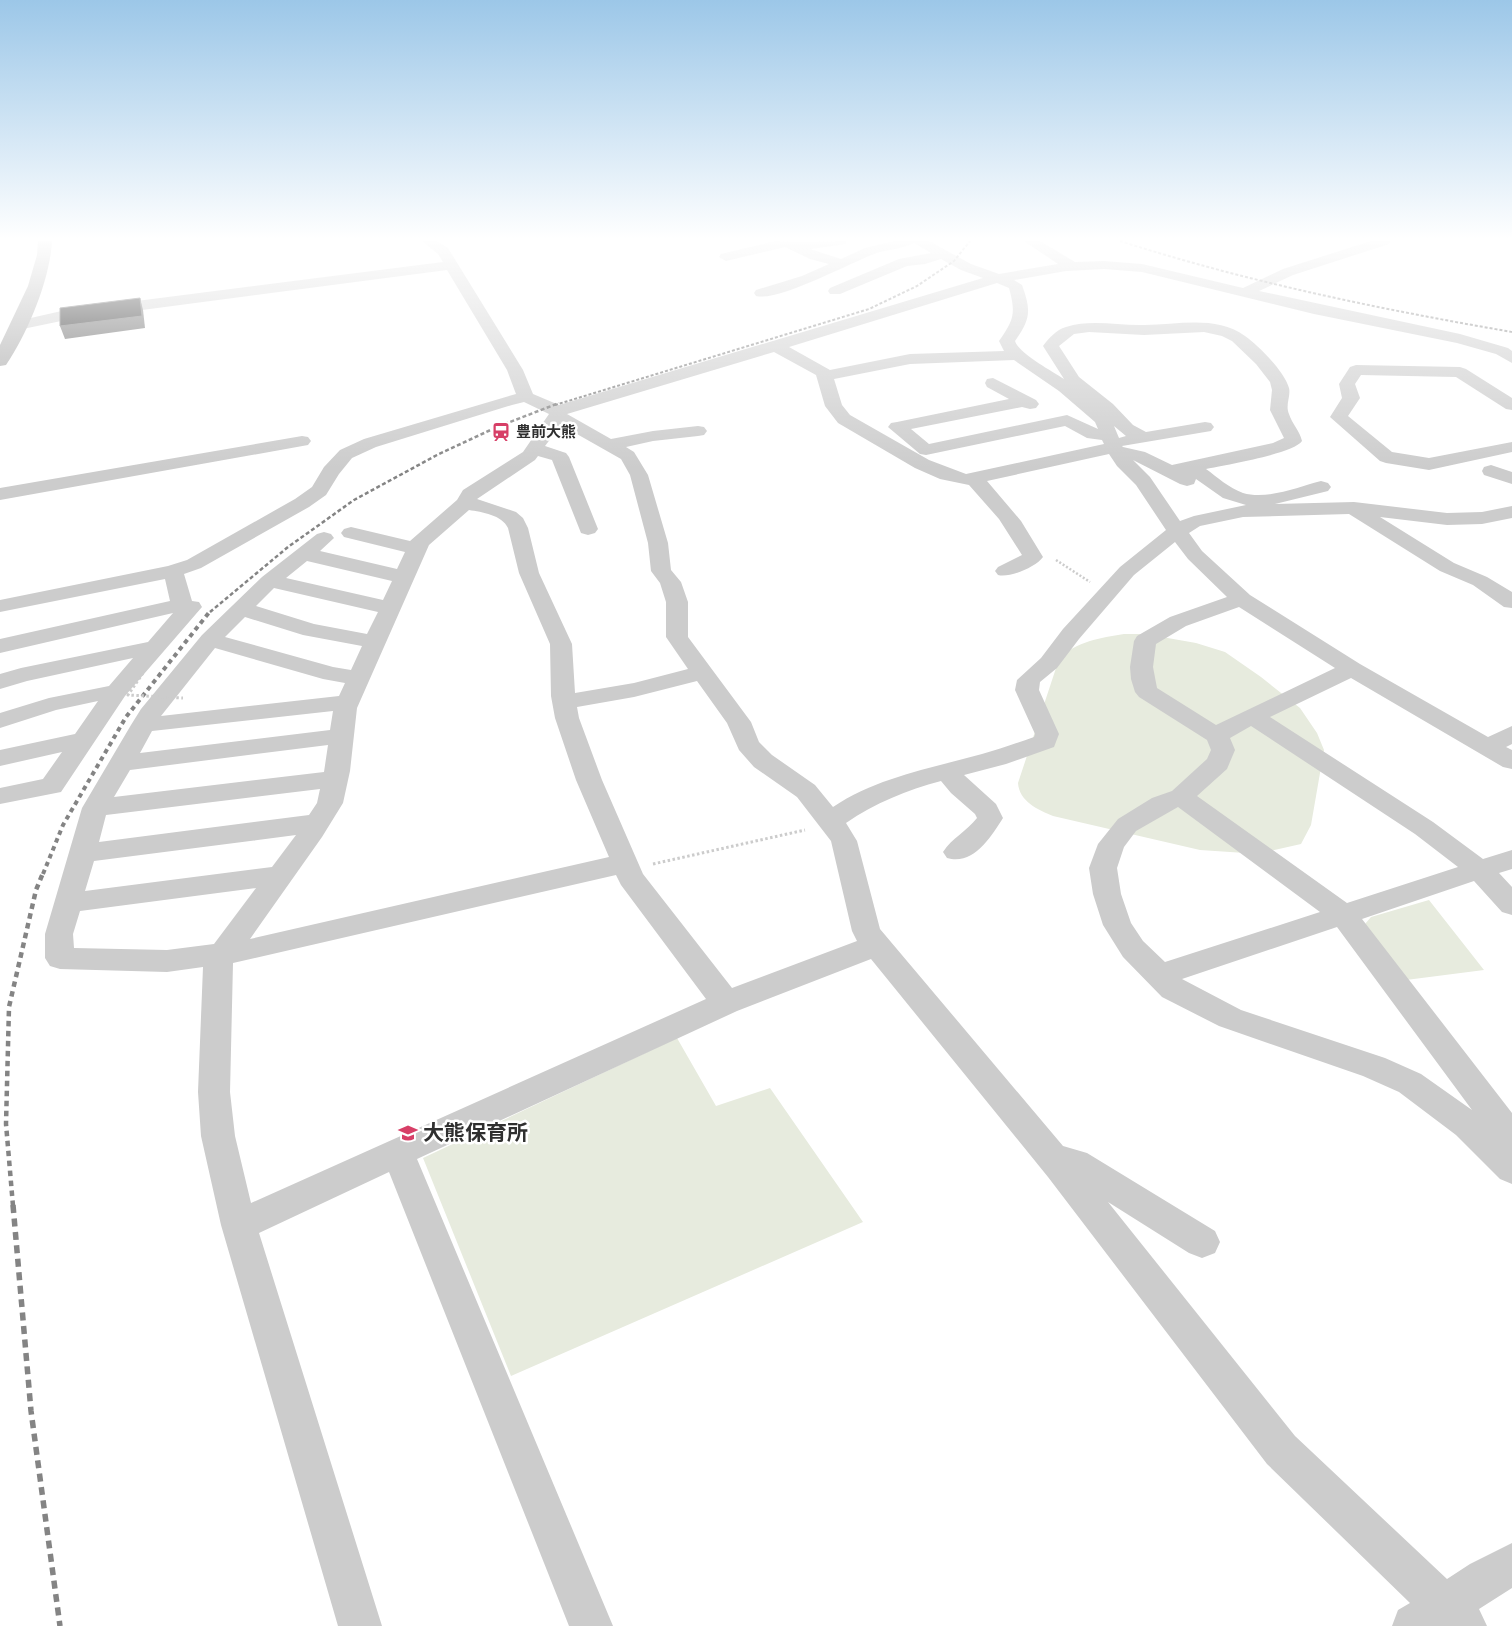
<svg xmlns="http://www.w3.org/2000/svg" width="1512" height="1626" viewBox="0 0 1512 1626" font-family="'Golos Text','Noto Sans JP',sans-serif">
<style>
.green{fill:#e7ebde}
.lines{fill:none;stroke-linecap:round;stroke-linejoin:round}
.path-far1{stroke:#ccc;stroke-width:2.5;stroke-dasharray:2 2;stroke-linecap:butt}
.path{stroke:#ccc;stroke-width:3;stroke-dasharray:2.5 2.5;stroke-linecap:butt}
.minor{fill:#ccc;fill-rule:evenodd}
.major{fill:#a7a7a7;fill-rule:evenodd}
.rail-far4{stroke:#848484;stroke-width:2;stroke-dasharray:3 2;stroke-linecap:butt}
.rail-far3{stroke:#848484;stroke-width:2.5;stroke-dasharray:4 2.5;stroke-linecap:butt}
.rail-far2{stroke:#848484;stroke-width:4;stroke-dasharray:4.5 4;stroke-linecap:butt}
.rail-far1{stroke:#848484;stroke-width:4.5;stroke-dasharray:5.5 4.5;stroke-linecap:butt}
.rail{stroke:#848484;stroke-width:5.5;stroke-dasharray:8 5.5;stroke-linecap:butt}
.path-bridge{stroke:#ccc;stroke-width:3;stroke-dasharray:2.5 2.5;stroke-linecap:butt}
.shaded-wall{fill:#5c5c5c}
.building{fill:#161616;stroke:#5c5c5c}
.labels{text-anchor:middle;stroke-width:5;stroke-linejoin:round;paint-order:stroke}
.far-poi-label{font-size:15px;font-weight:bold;fill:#2f2f2f;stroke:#fff;text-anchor:start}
.near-poi-label{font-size:21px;font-weight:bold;fill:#2f2f2f;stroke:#fff;text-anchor:start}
</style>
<rect width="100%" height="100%" fill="#fff"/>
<path class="green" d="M1124 634H1145L1196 643 1225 652 1261 677 1300 708 1317 733 1324 750 1311 825 1301 844 1270 851 1245 853 1200 850 1053 816C1038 810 1019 801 1018 783L1059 659C1077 641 1100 638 1124 634Z
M1429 900 1484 970 1406 980 1365 924 1371 917Z
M677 1038 716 1106 770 1088 863 1222 511 1376 423 1158Z"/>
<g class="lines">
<path class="path-far1" d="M1056 560 1090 582"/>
<path class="path" d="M653 864 805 830"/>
<path class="minor" d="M422 241H437L448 248 523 370 533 394 559 405 983 278 961 270 941 259 925 264 907 266 840 294H830L828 291 830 288 899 259 931 253 914 243C903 249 887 249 874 254 850 263 778 302 756 296L754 293 756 290 802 276 829 264 810 259 785 247 726 261 719 257 721 254 775 241 796 242 847 241 845 244 840 245 810 249 841 259 865 248 894 241H929L971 264 999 274 1058 264 1024 241H1040L1075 262 1104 261 1142 264 1243 288 1283 269 1371 241H1391L1389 244 1293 275 1259 291 1460 334 1508 348 1512 351V363L1496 354 1457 343 1314 314 1142 272 1104 269 1066 271 1014 280 1022 285C1031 310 1031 319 1015 341 1019 354 1052 371 1064 379L1043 346C1049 338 1056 330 1066 327 1092 319 1118 326 1145 325 1178 325 1216 315 1245 336 1258 345 1285 372 1289 388 1291 396 1285 405 1289 414 1292 424 1300 431 1302 441 1293 454 1224 465 1206 469 1217 477 1229 488 1243 493 1267 500 1298 487 1321 481L1328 483 1331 487 1328 491 1275 504 1354 502 1447 513 1482 512 1512 506V518L1482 524 1447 525 1380 517 1454 563 1487 577 1512 592V608L1504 607 1473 585 1440 571 1349 514 1243 517 1200 526 1189 533 1202 551 1250 595 1360 664 1488 737 1512 726V744L1506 747 1512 750V769L1503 767 1351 678 1270 717 1433 822 1483 859 1512 850V869L1499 873 1512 887V915L1502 912 1474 881 1362 919 1512 1113V1184L1500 1179 1456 1135 1399 1092 1363 1076 1219 1026 1162 997 1123 957 1103 925 1093 894 1089 868 1098 844 1118 819 1152 798 1172 791 1207 759 1211 750 1207 740 1139 697 1135 692 1131 679 1130 667 1134 641 1137 636 1170 617 1227 597 1188 559 1175 542 1134 575 1079 639 1057 668 1040 682 1039 690 1059 734 1054 747 1006 764 964 775 996 804 1003 818C991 837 973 866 947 858L943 852C952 838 967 831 977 818L975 814 951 793 941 781C907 790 875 803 846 823L857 841 880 929 1063 1146 1087 1153 1215 1231 1220 1242 1215 1253 1202 1258 1189 1253 1108 1202 1295 1436 1447 1579 1470 1564 1512 1543V1588L1479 1609 1487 1626H1392L1398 1610 1410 1603 1267 1464 1048 1177 871 959 737 1011 417 1159 613 1626H569L389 1172 259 1233 382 1626H338L221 1225 201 1136 198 1092 203 967 167 972 60 969 50 966 45 958V934L82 808 131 725 141 709 202 635 262 577 317 534 324 532 331 534 334 538 320 551 397 569 405 552 344 537 341 533 344 529 351 527 410 541 457 500 463 490 523 452 549 414 524 402 512 405 376 447 352 458 339 474 326 495 309 507 201 568 184 574 192 601 199 602 202 607 125 696 61 792 0 804V788L43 779 62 752 0 766V750L75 734 98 701 56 710 0 728V713L49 698 109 686 133 658 27 681 0 689V674L21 668 148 642 173 613 0 653V639L170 601 165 579 0 612V600L168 566 187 560 295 499 312 487 324 467 340 450 364 439 516 394 507 370 447 270 66 320 18 330 13 328 10 325 13 322 66 310 443 262 438 254ZM997 283 1009 288C1016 313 1014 320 999 341L1004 351 910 354 830 370 789 347ZM1089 332 1144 335 1204 332 1222 336 1232 341 1256 364 1270 382 1272 390 1270 410 1284 438 1273 443 1172 465 1145 452 1123 447 1122 446 1205 432 1211 431 1214 427 1211 423 1205 422 1146 432 1133 425 1113 404 1079 377 1059 346 1074 334ZM774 352 816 375 825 406 838 423 915 468 940 479 969 485 999 519 1022 555 998 567 995 571 998 575C1010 578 1036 567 1043 557L1021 521 987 481 1109 454 1117 466 1136 485 1166 530 1120 567 1063 629 1041 658 1017 680 1015 690 1035 734 1034 737C1017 743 1000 749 982 754 932 768 878 777 833 807L815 785 772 755 759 742 751 722 688 637V602L681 582 671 570 668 543 648 475 634 452 626 447 653 441 698 436 704 435 707 431 704 427 698 426 653 431 611 439 567 414ZM1014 360 1059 391 1095 422 1098 429 1067 415 929 444 911 429 1022 407 1030 409 1036 408 1039 404 1036 400 993 378 987 379 985 383 987 387 1009 399 897 422 891 423 888 427 920 454 926 455 1065 426 1087 438 1102 440 1104 444 966 474 929 460 850 415 842 405 834 379 910 364ZM561 425 621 459 630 475 648 543 651 571 660 583 666 602V637L688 669 634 683 575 693 572 644 539 573 528 528 523 518 516 512 477 499 535 460 538 456 552 460 581 533 588 535 595 533 598 529 569 457 566 453 545 446ZM1114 426 1126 436 1119 438ZM1133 460 1180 484 1187 486 1194 484 1196 479 1223 498 1246 505 1194 516 1180 521 1150 477ZM469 510C482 512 502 515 508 528L519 573 550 644 551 696 555 718 576 780 609 857 250 939 322 837 343 803 350 771 357 708 429 545ZM307 561 392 581 383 600 286 578ZM274 588 378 612 367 634 314 624 256 606ZM1239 607 1335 668 1216 725 1157 688 1153 667 1156 644 1186 626ZM245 617 303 635 362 646 351 670 333 667 225 637ZM215 648 323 679 345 683 339 696 161 716ZM697 681 727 723 739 750 754 767 797 797 831 841 852 931 857 941 732 988 643 874 602 780 579 718 577 707 634 697ZM333 711 330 730 140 753 152 731ZM1251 726 1415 834 1458 867 1347 903 1197 796 1227 769 1235 750 1230 738ZM328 745 324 772 114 797 130 770ZM320 789 317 803 309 815 99 842 106 815ZM1178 807 1320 912 1165 962 1143 941 1131 923 1121 894 1117 868 1124 847 1136 831ZM296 835 272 867 85 891 94 861ZM616 875 621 885 706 999 251 1203 235 1136 230 1092 233 963ZM256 888 214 944 167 950 74 948 73 934 80 911ZM1337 927 1472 1110 1421 1074 1385 1058 1241 1010 1182 979Z
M1356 365 1460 367 1466 369 1512 398V410L1506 409 1456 377 1361 375 1355 384 1360 398 1348 416 1392 452 1429 458 1512 442V452L1429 470 1386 463 1380 461 1330 417 1342 398 1339 384 1350 367Z
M302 436 308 437 311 441 308 445 0 500V488Z
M1491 465 1512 472V484L1484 475 1482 471 1484 467Z"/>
<path class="major" d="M38 241H52C50 279 28 333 6 365L0 366V345L28 286 37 255Z"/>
<path class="rail-far4" d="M1120 241C1248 282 1379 309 1512 332
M555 405 869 309 917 286 954 261 970 241"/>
<path class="rail-far3" d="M210 612 288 547 354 500 437 455 497 427 559 403"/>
<path class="rail-far2" d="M43 874 63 825 126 717 211 610"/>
<path class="rail-far1" d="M13 1206 6 1124 9 1007 36 890 43 873"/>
<path class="rail" d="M13 1205 31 1411 60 1626"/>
<path class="path-bridge" d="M133 673H143L128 695 183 698"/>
</g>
<path class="shaded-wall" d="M140 298 143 310 145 328 65 339 60 326Z"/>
<path class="building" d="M140 298 142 316 60 326V308Z"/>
<linearGradient id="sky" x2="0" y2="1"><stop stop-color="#9cc7e8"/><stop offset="0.51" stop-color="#fff"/><stop offset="1" stop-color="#fff" stop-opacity="0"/></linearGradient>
<rect width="1512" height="468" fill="url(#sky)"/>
<defs>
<g id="station-bare" transform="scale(1.5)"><path d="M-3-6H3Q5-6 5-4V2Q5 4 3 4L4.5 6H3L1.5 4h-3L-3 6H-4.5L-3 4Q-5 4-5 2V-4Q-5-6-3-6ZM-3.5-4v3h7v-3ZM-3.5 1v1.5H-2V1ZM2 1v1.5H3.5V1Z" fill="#d73f67" stroke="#fff" stroke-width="2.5" paint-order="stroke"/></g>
<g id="school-bare" transform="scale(1.5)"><path d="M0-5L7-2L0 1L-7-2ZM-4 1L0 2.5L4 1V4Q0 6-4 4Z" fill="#d73f67" stroke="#fff" stroke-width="2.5" paint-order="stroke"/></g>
</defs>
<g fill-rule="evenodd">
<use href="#station-bare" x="501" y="432"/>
<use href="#school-bare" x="408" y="1133"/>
</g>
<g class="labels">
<g class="far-poi-label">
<text x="516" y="437">豊前大熊</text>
</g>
<g class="near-poi-label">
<text x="423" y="1140">大熊保育所</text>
</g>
</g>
</svg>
